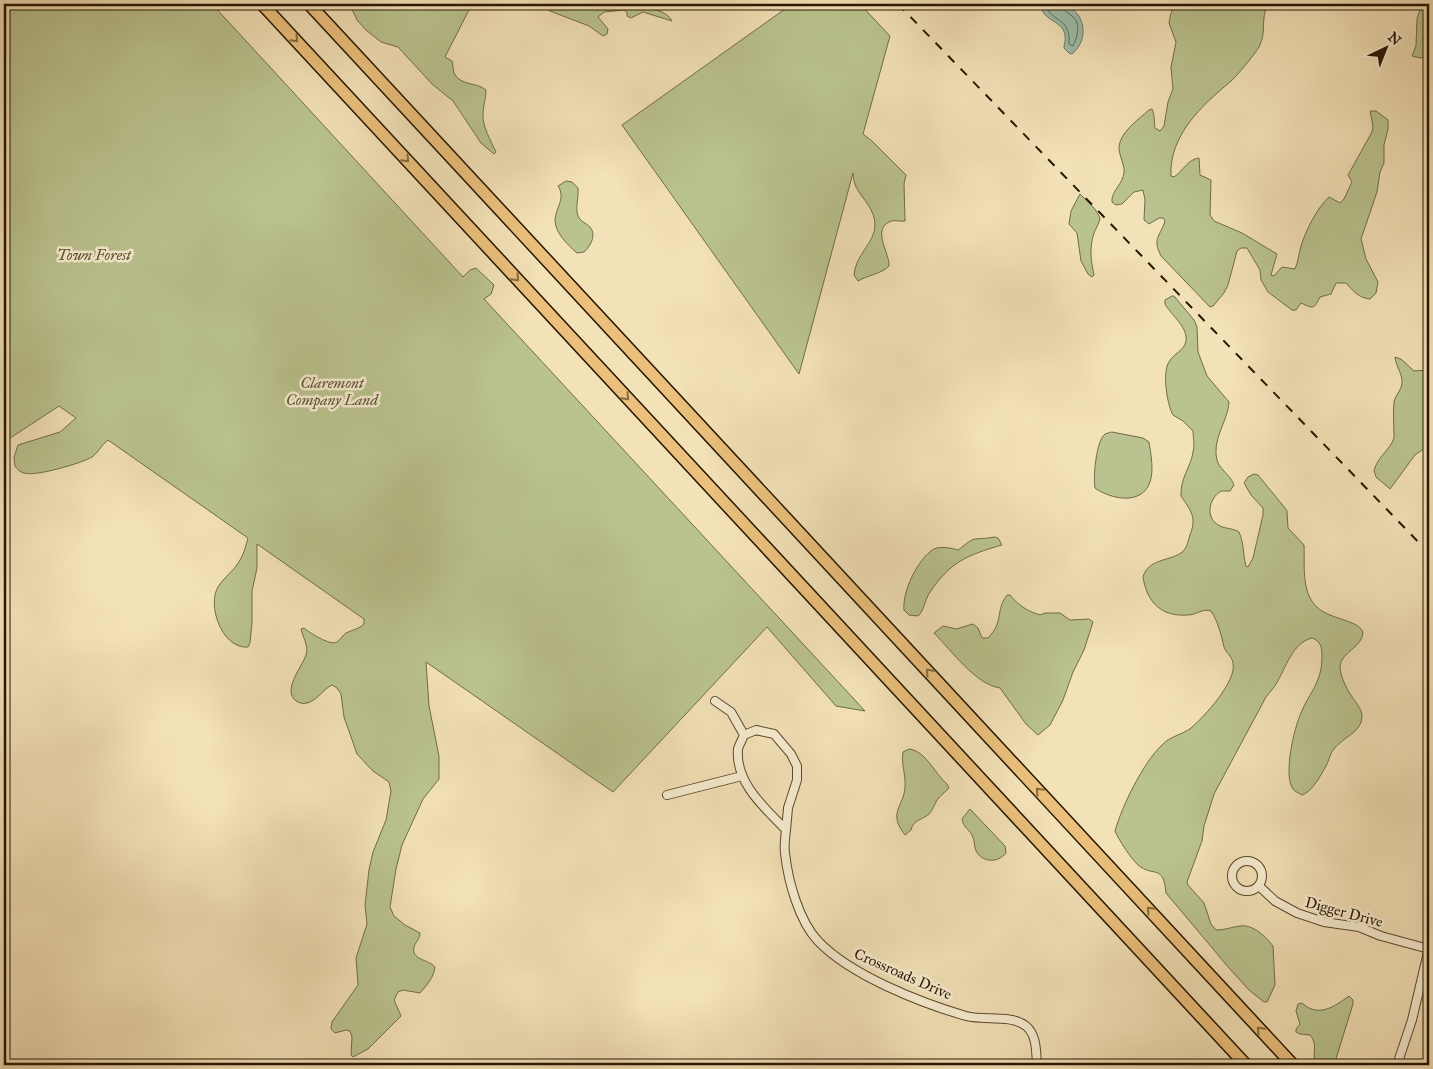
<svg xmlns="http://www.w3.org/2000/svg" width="1433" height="1069" viewBox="0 0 1433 1069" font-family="'IM FELL Great Primer',serif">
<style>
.green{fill:#bac38f;stroke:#706c48}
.water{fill:#9cbeaa;stroke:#6d7b66}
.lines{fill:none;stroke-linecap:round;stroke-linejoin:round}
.shore{stroke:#626a56;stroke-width:1}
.minor-casing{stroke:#5a492e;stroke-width:10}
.highway-casing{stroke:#271601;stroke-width:14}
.minor{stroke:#f7ecd0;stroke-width:8}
.highway{stroke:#eac07c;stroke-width:11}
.rail{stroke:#271601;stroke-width:2;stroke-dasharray:9 9;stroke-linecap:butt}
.oneway{stroke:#886b3e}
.labels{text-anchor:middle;stroke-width:5;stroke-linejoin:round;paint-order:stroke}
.park-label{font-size:15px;font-style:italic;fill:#5a5333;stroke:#f7ecd0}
.street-label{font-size:15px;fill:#271601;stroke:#f7ecd0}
</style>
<rect width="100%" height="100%" fill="#f3e1b7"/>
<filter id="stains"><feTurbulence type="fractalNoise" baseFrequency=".004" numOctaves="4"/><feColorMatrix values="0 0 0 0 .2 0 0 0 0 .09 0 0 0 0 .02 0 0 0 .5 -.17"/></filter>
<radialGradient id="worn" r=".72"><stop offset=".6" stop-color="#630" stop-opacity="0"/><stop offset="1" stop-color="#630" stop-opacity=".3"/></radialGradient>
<path class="green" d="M4 4H212L463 277 470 270 476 268 494 285 491 294 484 299 865 711 836 706 767 627 613 792 426 662 429 706 439 756V779L423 799 402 845 396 869 390 907 394 916 405 925 420 933C420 939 416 941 414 947 411 960 428 959 435 967 434 977 427 985 420 993L403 990 398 992 394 1000 401 1016 368 1049 353 1057 351 1055 352 1037 350 1031 346 1030 335 1033 331 1029 332 1022 358 985 356 958 367 924 365 905 369 870 373 852 386 820 391 791 389 782 373 771 357 754 344 717 341 694 337 688 332 685C323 689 318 700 307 703 303 704 299 703 296 701 282 690 302 667 306 655 309 647 303 637 301 629L304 628C310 633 330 646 337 642 341 639 343 635 346 633 352 630 359 629 364 624V619L257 544V568L252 591V623L250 643 248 647C239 648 230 642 225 635 216 623 210 601 218 587 224 577 235 570 240 560 244 554 246 545 248 538L108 440C101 445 99 452 92 457 82 463 35 477 24 473 20 472 17 469 15 466L14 457 18 445 60 432 76 418 59 406 4 442Z
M351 4H472L445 57 452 61C453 65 453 70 454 73 460 86 477 82 486 90 486 99 483 106 483 114 482 126 491 141 496 152L494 154 481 143 453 101 432 84 398 47 381 42 366 30 357 20 350 5Z
M540 4H581L583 6C606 9 662 0 672 21L643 12 631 18 627 16V12L624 10 604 12 598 17 608 29 607 34 603 36 589 26 550 11Z
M792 4H860L890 36 863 134 872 141 906 175 904 184 905 221C900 222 894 219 889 222 872 230 890 254 889 266 881 274 868 275 858 281L854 275C855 255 875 243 875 225 875 209 863 200 856 187 854 183 853 176 853 173L799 374 622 125Z
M1176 4H1268C1260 18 1267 33 1259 47 1254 55 1237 76 1230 82 1201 106 1169 136 1171 176L1174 177C1183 171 1188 159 1199 158L1200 175 1211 180 1210 215 1214 221 1242 233 1277 254 1271 275 1274 276 1282 267 1295 269C1298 262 1299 253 1301 246 1306 230 1317 208 1329 197L1340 203 1344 199 1352 182 1348 175 1372 132 1373 126 1370 111H1376L1388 120V129L1384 145V163L1380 172 1377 192 1361 239 1366 259 1378 282 1376 293 1370 299C1359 298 1353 291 1346 283H1336L1331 294 1320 297C1314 309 1314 309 1301 303L1296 310H1292L1268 292 1261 280 1260 270 1247 248H1241L1237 251 1228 285 1224 293 1213 306 1210 307 1161 256C1152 238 1160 237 1165 221L1163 218H1159L1149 224 1144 220 1145 200 1143 190 1134 192 1122 204 1116 205 1112 202C1111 193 1120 186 1123 177 1126 168 1122 163 1120 154 1114 136 1138 120 1149 110L1152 109C1155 115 1154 122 1155 128L1160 131 1164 126 1168 102 1173 89 1171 67 1176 42 1169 23 1171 13Z
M1426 7 1429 8V56L1420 58 1412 56 1416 46 1417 19 1420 10Z
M566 181 572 182 578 188C579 197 575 207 578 216 581 222 586 223 590 227 597 235 590 247 584 252L577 253C568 245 555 233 555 220 556 207 566 198 558 186Z
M1080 194 1095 209 1100 218C1099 224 1096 228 1094 233 1089 248 1091 261 1094 275L1092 277 1088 274 1081 261 1077 233 1069 224 1071 211Z
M1172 296H1174L1194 320 1197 327 1198 352 1207 376 1229 402C1228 422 1210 441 1218 463 1222 471 1231 476 1234 485L1230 491H1221C1208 499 1205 519 1220 526 1226 529 1233 528 1239 532 1244 543 1243 555 1246 566L1248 567 1253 558 1263 515V508L1251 495 1244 483 1248 477 1254 474 1258 475 1285 508 1287 511 1288 528 1304 545C1305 567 1300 597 1322 611 1330 616 1339 618 1347 621 1354 624 1359 625 1363 632 1363 647 1341 652 1340 666 1340 675 1346 688 1351 695 1354 701 1361 707 1362 715 1363 732 1343 737 1334 749 1330 753 1329 761 1326 766 1321 775 1312 792 1302 795 1299 793 1295 792 1293 789 1283 776 1294 728 1301 713 1310 691 1322 683 1322 656 1322 648 1321 641 1312 638 1292 643 1286 668 1276 684 1273 689 1269 693 1266 697L1214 794 1204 826 1202 841 1187 882 1188 885 1204 903 1211 924 1216 930C1225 930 1232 927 1240 926 1253 924 1266 937 1273 946L1275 985 1267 1002H1264L1249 990 1229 968 1166 893C1163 863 1154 878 1138 865 1130 857 1120 842 1115 831 1122 806 1143 763 1162 745 1170 736 1182 735 1191 728 1205 716 1237 681 1233 663 1232 656 1226 653 1224 647 1221 634 1218 622 1211 611 1203 608 1196 615 1188 615 1162 617 1147 603 1143 577 1148 559 1169 561 1181 553 1187 549 1188 541 1190 535 1197 517 1191 511 1181 496 1180 478 1191 467 1193 452 1195 445 1193 438 1193 431L1183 421 1173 415C1167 405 1162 372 1169 362 1173 354 1185 350 1186 341 1188 327 1171 315 1165 304V300Z
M1395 357 1401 359 1414 371 1429 370V445L1415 455 1390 489 1376 477 1374 471C1377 457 1390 450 1394 438 1394 426 1393 414 1394 402 1395 395 1401 391 1402 384 1403 374 1396 367 1395 357Z
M1112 432 1143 438 1149 442C1151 455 1154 470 1150 482 1142 506 1110 499 1095 488 1093 478 1096 441 1105 434 1105 434 1111 432 1112 432Z
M994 537 998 538 1002 545C968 555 951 561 930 592 925 599 924 611 918 616L909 615 904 610C902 592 918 558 934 549 941 546 951 548 958 550 963 547 967 542 972 540 976 538 986 539 994 537Z
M1007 595H1010C1018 605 1027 611 1040 615L1045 613H1060L1070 620 1089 619 1093 622 1084 650 1073 672 1063 700 1050 725 1038 735 1026 724 1000 688C975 684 952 651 934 633L943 626 956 629 973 624 978 628 982 638H988C1004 622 995 611 1007 595Z
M909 749C926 751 935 774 947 784L949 788C945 792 940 796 937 800 934 805 933 810 929 814 922 820 913 820 911 830L905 835C887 812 904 807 905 787 906 775 901 764 903 752Z
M970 809 1005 846 1006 853C998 863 983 863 976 851 974 846 975 840 972 835 968 828 963 827 962 819Z
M1349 996 1353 1000V1004L1334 1065H1316C1311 1054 1319 1045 1310 1035L1300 1034 1296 1032V1029L1300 1024 1296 1011 1298 1004 1302 1003C1318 1018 1334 1007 1349 996Z"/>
<path class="water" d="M1042 4C1049 4 1060 2 1066 5 1086 14 1089 40 1072 54L1069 53 1064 48C1064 44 1066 39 1065 35 1063 20 1039 20 1042 4Z"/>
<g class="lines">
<path class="shore" d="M1046 4C1049 23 1071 15 1069 44L1073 46C1075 42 1076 39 1077 35 1080 19 1074 18 1063 9L1062 4"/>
<g class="minor-casing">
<path id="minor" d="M715 701 731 712 744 735
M667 795 742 776
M786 830 788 808 797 780V766L791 754 774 734 756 730 744 735C742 740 739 745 738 749 735 783 765 808 786 830 785 838 784 846 785 853 788 881 799 921 818 941 850 975 921 1003 966 1016 985 1021 1010 1014 1026 1026 1037 1035 1036 1052 1037 1065
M1232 876a15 15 0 1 1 30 0a15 15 0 1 1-30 0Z
M1259 886 1275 901 1297 913 1324 922 1359 927 1381 936 1429 949
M1397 1065 1412 1020 1429 948"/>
</g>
<g class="highway-casing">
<path id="highway" d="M262 4 1246 1065
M309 4 1293 1065"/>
</g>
<use href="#minor" class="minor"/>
<use href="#highway" class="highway"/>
<path class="rail" d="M898 4 1429 553"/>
</g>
<defs><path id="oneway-chevron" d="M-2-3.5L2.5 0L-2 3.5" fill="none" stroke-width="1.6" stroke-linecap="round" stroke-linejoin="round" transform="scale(1.25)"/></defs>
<g class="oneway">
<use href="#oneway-chevron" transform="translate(295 39) rotate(47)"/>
<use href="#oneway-chevron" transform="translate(406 159) rotate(47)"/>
<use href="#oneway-chevron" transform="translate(516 278) rotate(47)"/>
<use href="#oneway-chevron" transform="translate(626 397) rotate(47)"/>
<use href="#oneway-chevron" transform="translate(929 672) rotate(-133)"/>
<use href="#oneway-chevron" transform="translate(1039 791) rotate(-133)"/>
<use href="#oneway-chevron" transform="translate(1150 910) rotate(-133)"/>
<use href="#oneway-chevron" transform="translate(1260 1030) rotate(-133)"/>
</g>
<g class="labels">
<g class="park-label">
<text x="94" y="260">Town Forest</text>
<text x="332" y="388">Claremont<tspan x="332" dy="17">Company Land</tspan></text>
</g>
<g class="street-label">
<text transform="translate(1344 912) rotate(15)" y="5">Digger Drive</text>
<text transform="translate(903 974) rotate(24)" y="5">Crossroads Drive</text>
</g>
</g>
<rect width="1433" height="1069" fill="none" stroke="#f3e1b7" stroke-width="20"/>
<rect x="5" y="5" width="1423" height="1059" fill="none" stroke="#271601" stroke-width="2.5"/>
<rect x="10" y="10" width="1413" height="1049" fill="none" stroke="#271601"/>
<g transform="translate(1386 48) rotate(43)" stroke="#f7ecd0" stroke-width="4" paint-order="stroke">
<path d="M0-4L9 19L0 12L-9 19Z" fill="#271601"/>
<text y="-8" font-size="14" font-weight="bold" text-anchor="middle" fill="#271601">N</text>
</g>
<rect width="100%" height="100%" filter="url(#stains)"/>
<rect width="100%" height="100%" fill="url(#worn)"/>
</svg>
